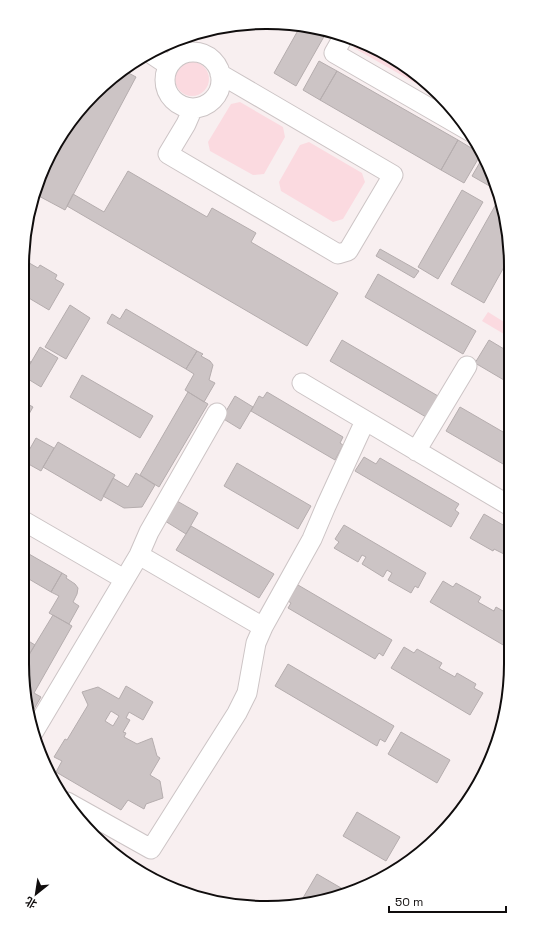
<svg xmlns="http://www.w3.org/2000/svg" width="533" height="930" viewBox="0 0 533 930" font-family="'Space Grotesk','Noto Sans SC',sans-serif">
<style>
.green{fill:#fbdae0}
.building{fill:#ccc4c5;stroke:#b5adae;fill-rule:evenodd}
.lines{fill:none;stroke-linecap:round;stroke-linejoin:round}
.minor-casing{stroke:#ccc4c5;stroke-width:21}
.minor{stroke:#fff;stroke-width:19}
.rim{fill:none;stroke:#100d0d;stroke-width:2}
</style>
<rect width="100%" height="100%" fill="#f8eff0"/>
<path class="green" d="M353 43 389 55 439 93 445 100 354 48Z
M175 79a17 17 0 1 1 34 0a17 17 0 1 1-34 0Z
M240 102 283 127 285 137 264 174 253 175 210 151 208 142 231 104Z
M309 142 362 173 365 182 343 219 333 222 281 191 279 182 300 145Z
M488 312 509 325V337L482 321Z"/>
<path class="building" d="M301 25 326 33 296 86 274 73Z
M319 61 337 71 320 100 303 90Z
M123 70 136 77 65 210 35 194 71 126 118 72Z
M337 71 458 140 441 170 320 100Z
M458 140 481 154 464 183 441 170Z
M483 157 496 183 493 188 472 176Z
M128 171 207 217 212 208 256 233 251 242 338 293 307 346 67 206 73 194 104 212Z
M462 190 483 202 438 279 418 267Z
M500 197 509 235V258L484 303 451 284Z
M380 249 419 271 414 278 376 256Z
M23 255 26 257 24 260 38 268 40 265 57 275 55 279 64 284 49 310 22 294Z
M378 274 476 331 463 354 365 297Z
M70 305 90 318 66 359 45 347Z
M126 309 197 351 186 369 107 323 112 314 120 319Z
M342 340 438 396 426 417 330 361Z
M489 340 509 352V383L475 363Z
M40 347 58 358 41 387 23 376Z
M197 351 203 354 201 356 210 361 213 365 209 380 215 383 204 402 185 390 194 374 186 369Z
M22 357 31 362 22 377Z
M82 375 153 416 140 438 70 397Z
M22 389 29 393 24 402 33 407 25 421 22 420Z
M188 392 208 404 159 487 140 475Z
M267 392 343 437 340 443 343 445 335 460 251 411 259 396 263 398Z
M235 396 253 407 240 429 222 418Z
M460 407 510 436V468L446 431Z
M36 438 54 448 41 471 23 461Z
M58 442 115 475 101 501 43 467Z
M364 457 376 464 380 458 459 504 455 510 459 513 451 527 355 471Z
M237 463 311 506 298 529 224 486Z
M136 473 155 485 142 507 124 508 103 496 113 478 128 487Z
M177 501 198 513 186 534 165 521Z
M484 514 510 529V555L507 553 506 555 494 549 493 551 470 538Z
M344 525 426 573 418 588 415 586 411 593 388 580 392 573 387 570 383 577 362 564 366 557 362 555 358 562 334 548 339 542 335 539Z
M191 526 274 574 259 598 176 550Z
M22 550 62 573 51 592 22 575Z
M62 573 67 576 66 578 75 584 78 588 77 594 73 602 79 606 69 624 49 613 59 596 51 592Z
M443 581 453 587 456 583 481 597 478 602 494 611 496 607 510 615V649L430 602Z
M298 585 392 640 383 656 379 653 375 659 288 608 291 603 288 601Z
M53 615 72 626 34 693 41 697 34 709 30 712 22 666Z
M22 637 35 645 23 665 22 664Z
M404 647 414 653 417 649 442 663 439 668 455 677 457 673 476 684 474 688 483 693 470 715 391 668Z
M288 664 394 726 385 742 380 739 377 746 275 686Z
M126 686 153 702 143 720 129 712 126 718 130 720 123 732 126 733 124 737 137 744 152 738 157 756 160 758 150 775 160 781 163 798 146 804 144 809 128 800 121 810 56 772 62 761 54 757 65 739 67 740 88 705 82 692 98 687 119 699ZM111 711 119 716 113 726 105 721Z
M401 732 450 760 437 783 388 754Z
M357 812 400 837 386 861 343 836Z
M317 874 348 892 300 903Z"/>
<g class="lines">
<g class="minor-casing">
<path id="minor" d="M342 39 334 53 471 132
M165 80a28 28 0 1 1 56 0a28 28 0 1 1-56 0Z
M153 55 168 65
M193 108 186 124 168 154 338 254 348 251 393 175 220 74
M302 383 510 506
M416 451 467 366
M22 520 124 579
M139 555 263 627
M33 733 139 555 149 532 217 413
M67 802 151 849 237 713 247 693 256 643 263 627 312 539 326 506 365 421"/>
</g>
<use href="#minor" class="minor"/>
</g>
<path d="M0 0H533V930H0ZM266 29H267A237 237 0 0 1 504 266V664A237 237 0 0 1 267 901H266A237 237 0 0 1 29 664V266A237 237 0 0 1 266 29Z" fill="#fff" fill-rule="evenodd"/>
<path class="rim" d="M266 29H267A237 237 0 0 1 504 266V664A237 237 0 0 1 267 901H266A237 237 0 0 1 29 664V266A237 237 0 0 1 266 29Z"/>
<g transform="translate(36 894) rotate(210)" stroke="#ffffff" stroke-width="3" paint-order="stroke">
<path d="M0-3L7 15L0 10L-7 15Z" fill="#100d0d"/>
<text y="-6" font-size="11" font-weight="bold" text-anchor="middle" fill="#100d0d">北</text>
</g>
<path d="M389 906v6h117v-6" fill="none" stroke="#100d0d" stroke-width="2"/>
<text x="395" y="906" font-size="12" fill="#100d0d" stroke="#ffffff" stroke-width="3" paint-order="stroke">50 m</text>
</svg>
